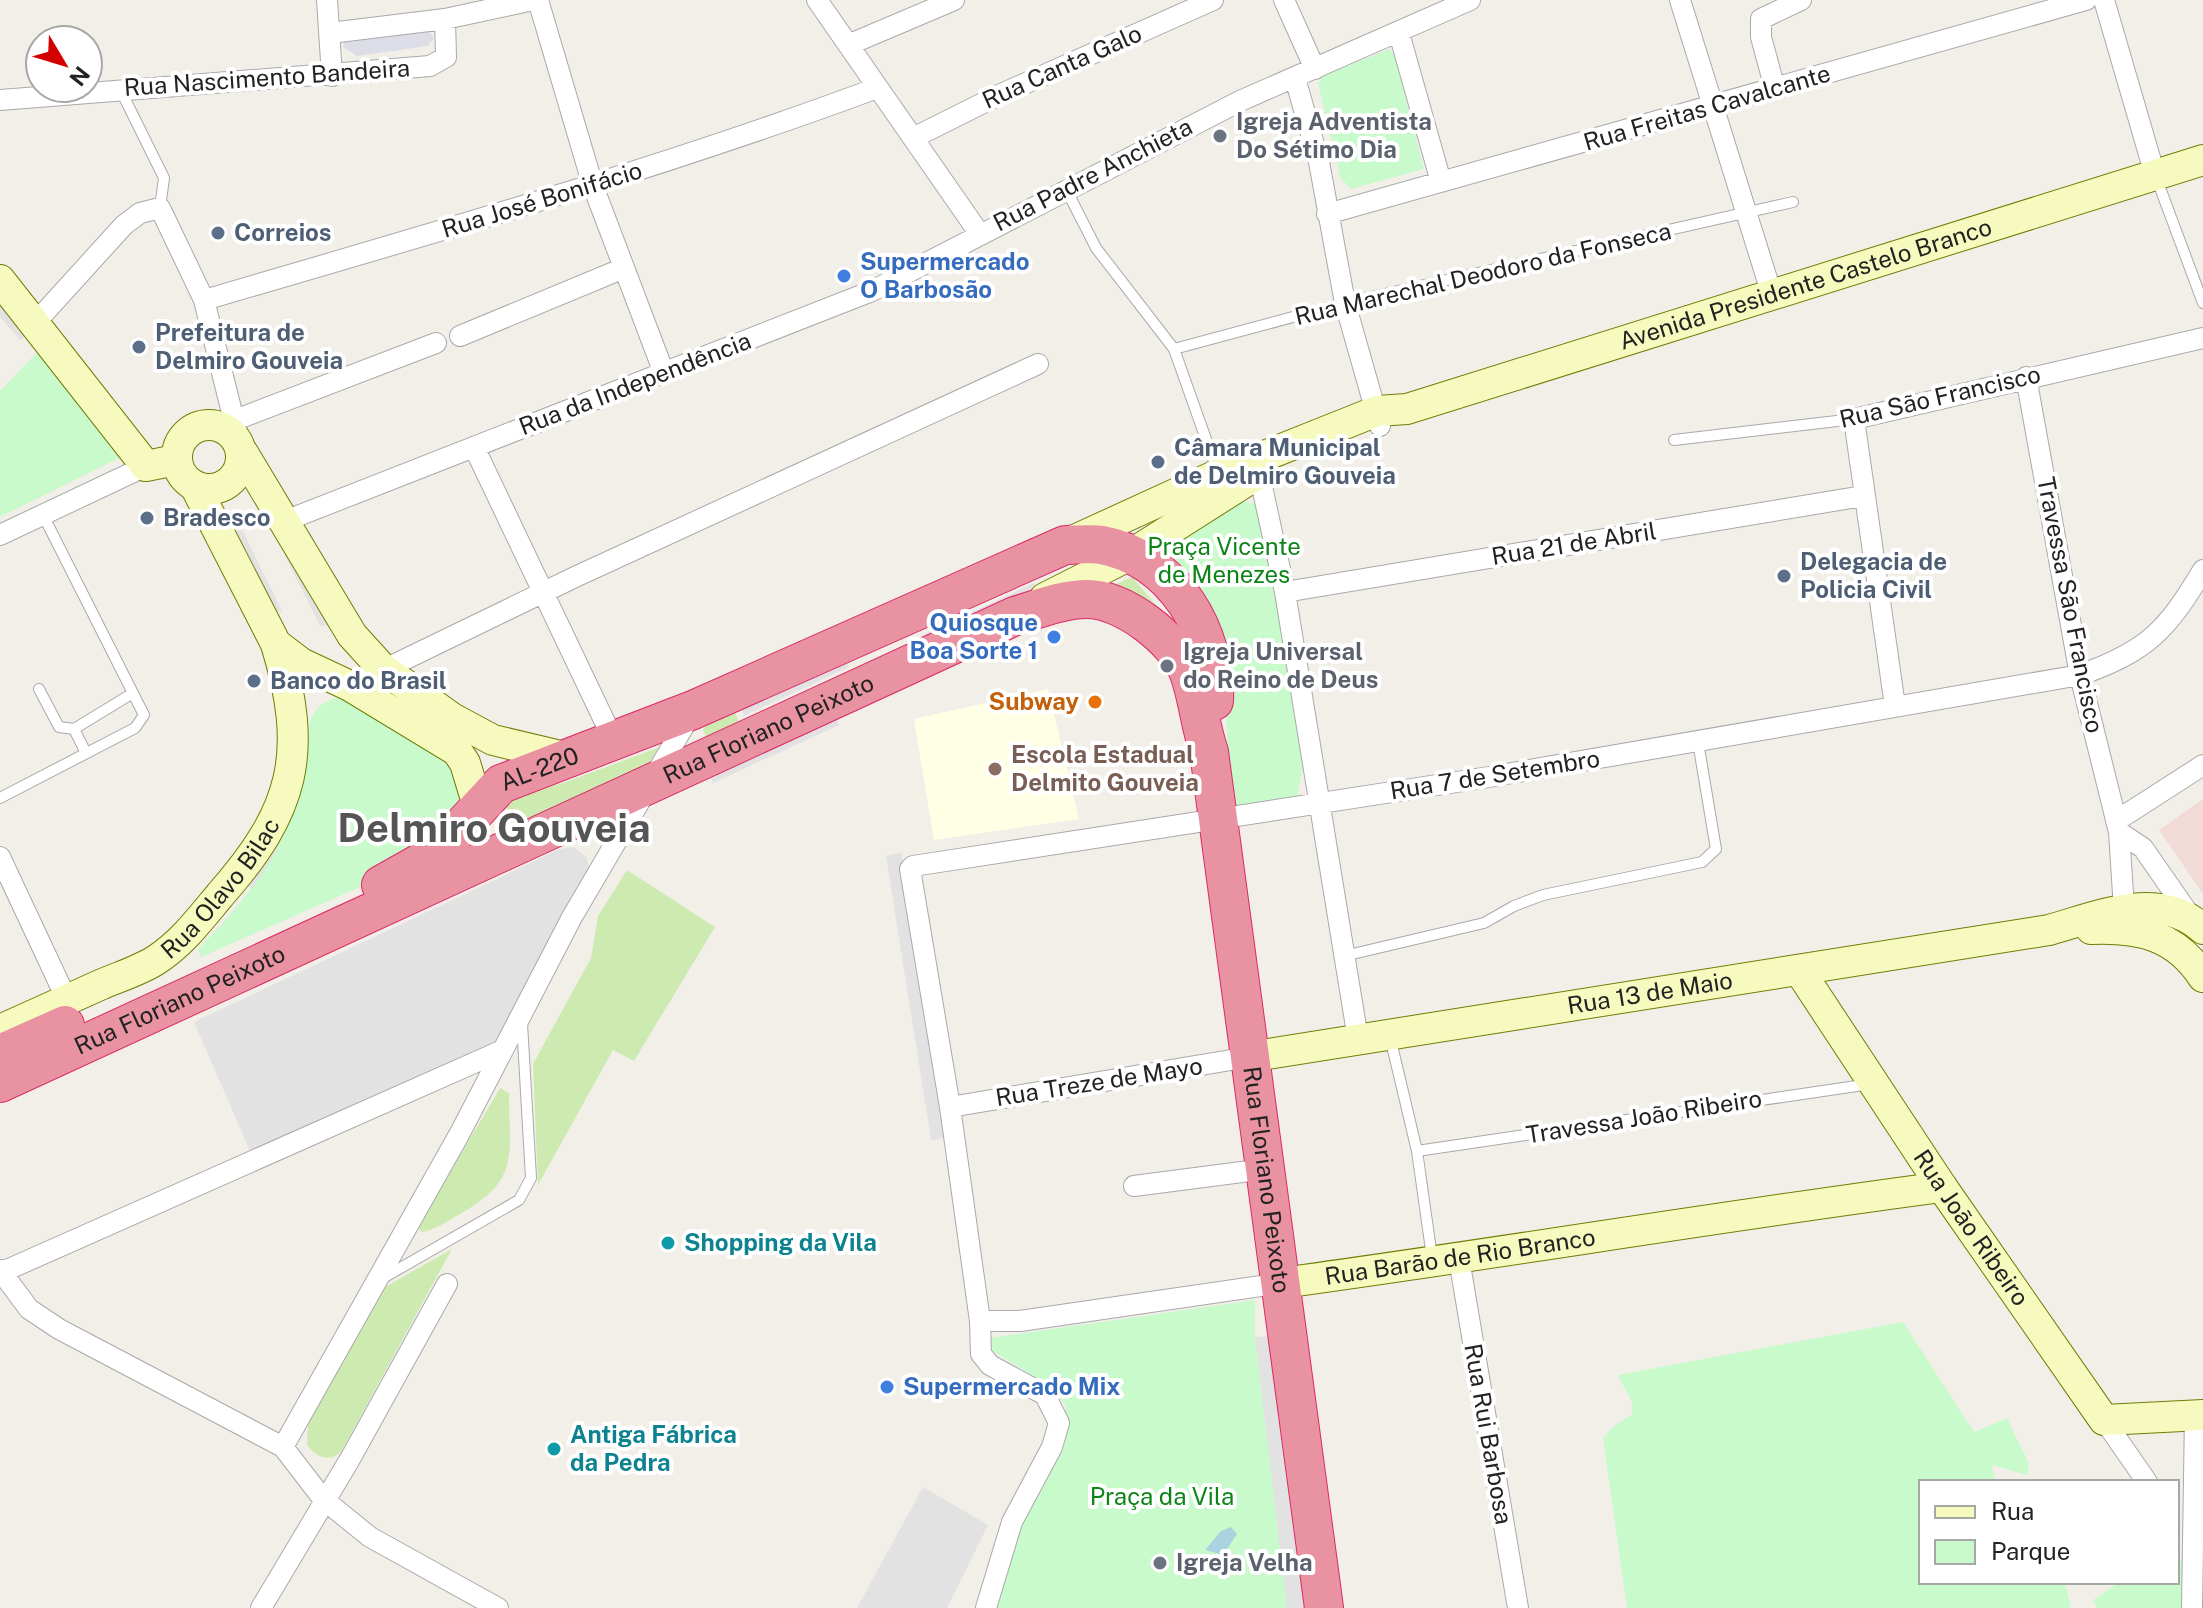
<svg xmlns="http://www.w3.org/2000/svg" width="2203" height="1608" viewBox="0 0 2203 1608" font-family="'Public Sans',sans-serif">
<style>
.commercial{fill:#f2dad9}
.education{fill:#ffffe5}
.grass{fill:#cdebb0}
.park{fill:#c8facc}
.parking{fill:#e2e2e2}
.plaza{fill:#dddde8}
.water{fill:#aad3df}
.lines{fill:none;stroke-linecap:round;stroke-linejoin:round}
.lane-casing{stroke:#a9a9a9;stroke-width:12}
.street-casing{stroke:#a9a9a9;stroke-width:22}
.secondary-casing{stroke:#707d05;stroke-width:32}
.highway-casing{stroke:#dc2a67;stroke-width:40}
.lane{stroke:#fff;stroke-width:10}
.street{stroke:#fff;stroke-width:20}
.secondary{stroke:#f7fabf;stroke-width:30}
.highway{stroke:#e892a2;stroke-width:38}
.worship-dot{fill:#6b7280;stroke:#fff;stroke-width:3}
.service-dot{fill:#5c6f8a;stroke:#fff;stroke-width:3}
.shop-dot{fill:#3f7fe0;stroke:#fff;stroke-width:3}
.food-dot{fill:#e8710a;stroke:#fff;stroke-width:3}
.education-dot{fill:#8d6e63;stroke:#fff;stroke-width:3}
.culture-dot{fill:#0f9aa8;stroke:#fff;stroke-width:3}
.labels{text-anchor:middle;stroke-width:8;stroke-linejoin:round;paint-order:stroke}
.street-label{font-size:24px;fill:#222;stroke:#fff}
.worship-label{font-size:24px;font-weight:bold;fill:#5b616d;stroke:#fff;text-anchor:start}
.service-label{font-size:24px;font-weight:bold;fill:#4e5e75;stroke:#fff;text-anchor:start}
.shop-label{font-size:24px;font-weight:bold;fill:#366cbe;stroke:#fff;text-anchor:start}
.park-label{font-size:24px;fill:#0c8416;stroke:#fff}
.food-label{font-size:24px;font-weight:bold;fill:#c56008;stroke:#fff;text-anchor:end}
.education-label{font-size:24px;font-weight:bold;fill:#785e54;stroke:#fff;text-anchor:start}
.culture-label{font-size:24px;font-weight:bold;fill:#0d838f;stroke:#fff;text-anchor:start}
.town-label{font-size:40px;font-weight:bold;fill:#555;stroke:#fff}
</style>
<rect width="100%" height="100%" fill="#f2efe9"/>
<path class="commercial" d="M2203 799V894L2159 830Z"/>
<path class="education" d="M1048 689 1079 819 934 840 914 719Z"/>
<path class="grass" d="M1132 577 1162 612 1109 587Z
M734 710 741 727 707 739 703 730 708 722Z
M660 747 645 768 524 824H515L507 816V802L513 796 563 783Z
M627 870 715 927 634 1061 613 1050 538 1185 533 1064 591 958 598 916Z
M500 1088 509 1093C509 1155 521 1180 460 1214 448 1221 433 1231 421 1232L418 1227Z
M452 1249 341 1452C328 1463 316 1457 307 1445L308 1425 380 1290Z"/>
<path class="park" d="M1389 49 1394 54 1424 169 1351 189 1340 177 1318 83 1323 76Z
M42 347 127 454 0 517V391Z
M1234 498 1260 506 1305 754 1296 803 1237 812 1230 805 1226 712 1161 552Z
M347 696 450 754 464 796 412 864 201 957 198 949C244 903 282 854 300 790 307 767 302 739 312 717 319 702 332 698 347 696Z
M1255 1300V1337L1288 1608H993L1022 1522 1065 1444 1068 1426 1065 1405 1055 1390 993 1351 989 1338Z
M1903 1322 1974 1432 2007 1418 2029 1464 2027 1475 1992 1465 1995 1482H1921V1582H2065L2071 1608H1627L1603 1438 1612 1428 1632 1414V1402L1618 1375Z
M2177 1552 2183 1565V1608H2097L2093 1600 2120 1582H2177Z"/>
<path class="parking" d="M0 293 30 332 20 340 0 317Z
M253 491 334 626H320Z
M223 515 240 525 283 613 265 606Z
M1034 583 1040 595 924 649 920 636Z
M844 656 849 667 744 716 739 704Z
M833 712 839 725 713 783 708 770Z
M306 758 288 824 274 856 252 889 248 886 269 853Z
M573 847 586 856 591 874 506 1034 483 1050 253 1158 194 1022 560 849Z
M901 852 949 1137 931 1140 886 856Z
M1274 1336 1311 1608H1287L1255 1337Z
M923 1487 988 1525 947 1608H857Z"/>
<path class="plaza" d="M428 30 434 38 428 46 357 56 343 47 344 41Z"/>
<path class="water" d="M1231 1527 1237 1534 1223 1555 1205 1550 1221 1531Z"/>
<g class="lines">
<g class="lane-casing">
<path id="lane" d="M121 91 164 178 160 208
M2156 177 2203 303
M1066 189 1096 248 1174 349 1218 473
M1174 349 1345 303 1793 202
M1674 440 1854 419
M39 689 59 727 74 729
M86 753 74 729 133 693
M0 798 135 728 144 715 43 515
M1344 956 1484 923 1514 906 1543 895 1702 862 1716 849 1698 742
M1390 1037 1417 1151 1432 1257
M1417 1151 1870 1084
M383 1278 519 1200 531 1178 522 1023"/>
</g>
<g class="street-casing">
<path id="street" d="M327 0 332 76
M538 0 593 186 664 373
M817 0 979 233
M1284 0 1315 69
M1680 0 1772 295
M2104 0 2155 175
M330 33 445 19 533 0
M1399 33 1441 182
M848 45 954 0
M1295 78 1319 162 1345 303 1380 426
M1775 89 1761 37V19L1801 0
M0 100 430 66 446 57 445 19
M913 138 999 95 1213 0
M1327 214 2086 0
M204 300C430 234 656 170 877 88
M35 323 124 225 140 213 160 208 204 300 239 441
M460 336 624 268
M2026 377 2080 675 2119 832 2124 909
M235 420 436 343
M474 447 613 739
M1259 473 1285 592 1358 1039
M285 521 872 291 1240 101 1470 0
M0 535 146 466
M1285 592 1863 496
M350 686 575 577 1038 364
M1895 706 1854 419 2203 338
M2116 821 2203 765
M2119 832 2143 848 2193 920
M0 857 67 1000
M950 1107 1249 1057
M1134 1186 1265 1169
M1459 1259 1518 1608
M0 1270 29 1309 59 1329 283 1447 323 1499 370 1537 498 1608
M0 1273 503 1050
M980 1321H1020L1282 1283
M2104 1420 2147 1482
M283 1447 460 1133 572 917 691 714
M261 1608 350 1459 447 1284
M986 1608 1012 1522 1052 1447 1059 1423 1045 1395 990 1365 981 1354 980 1321 950 1107 910 869 913 866 1489 777 2080 675C2148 651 2167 630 2203 570
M2192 1608 2195 1414"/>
</g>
<g class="secondary-casing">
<g id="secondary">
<path d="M0 280 146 466 176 460"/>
<circle cx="209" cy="457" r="32"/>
<path d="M243 453 352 635 382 668 452 718 493 740 565 757"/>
<path d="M195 486 276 644 301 663 350 686 457 751 465 763 478 806"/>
<path id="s1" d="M1066 544 1219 474 1377 411 1407 409 2203 160"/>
<path d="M1045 598 1130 555 1256 475"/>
<path d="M2091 929C2138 927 2176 935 2203 977"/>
<path id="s2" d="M1799 970 1942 1187 2104 1420 2203 1415"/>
<path id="s3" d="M0 1030C33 1015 67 1000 100 985 118 977 139 971 156 960 182 943 200 919 220 895 295 810 309 753 276 644"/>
<path id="s4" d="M1249 1057 2049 930C2099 916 2159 889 2203 929"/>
<path id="s5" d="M1282 1283C1502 1253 1721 1216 1942 1187"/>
</g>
</g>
<g class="highway-casing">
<g id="highway">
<path id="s6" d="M381 885 436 854 501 784 693 710 1065 545C1076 545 1090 543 1102 545 1174 559 1217 632 1214 701"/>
<path d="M0 1054 65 1025"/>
<path id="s7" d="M0 1083 1015 616C1038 609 1063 599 1087 599 1124 599 1176 640 1189 673 1198 698 1200 726 1209 752L1324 1608"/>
</g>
</g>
<use href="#lane" class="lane"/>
<use href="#street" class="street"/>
<use href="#secondary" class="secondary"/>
<use href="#highway" class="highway"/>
</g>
<g class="worship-dot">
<circle cx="1220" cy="136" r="8"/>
<circle cx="1167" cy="666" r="8"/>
<circle cx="1160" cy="1563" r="8"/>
</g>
<g class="service-dot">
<circle cx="218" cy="233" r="8"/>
<circle cx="139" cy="347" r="8"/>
<circle cx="1158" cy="462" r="8"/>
<circle cx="147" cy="518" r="8"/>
<circle cx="1784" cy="576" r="8"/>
<circle cx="254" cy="681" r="8"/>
</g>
<g class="shop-dot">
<circle cx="844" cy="276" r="8"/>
<circle cx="1054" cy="637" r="8"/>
<circle cx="887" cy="1387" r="8"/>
</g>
<circle class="food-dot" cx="1095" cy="702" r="8"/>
<circle class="education-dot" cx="995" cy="769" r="8"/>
<g class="culture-dot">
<circle cx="668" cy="1243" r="8"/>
<circle cx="554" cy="1449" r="8"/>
</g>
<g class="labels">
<g class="street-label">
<text transform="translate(1062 67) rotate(-24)" y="8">Rua Canta Galo</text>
<text transform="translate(267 78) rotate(-4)" y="8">Rua Nascimento Bandeira</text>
<text transform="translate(1707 108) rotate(-16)" y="8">Rua Freitas Cavalcante</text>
<text transform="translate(1093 175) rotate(-27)" y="8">Rua Padre Anchieta</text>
<text transform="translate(542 200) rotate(-17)" y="8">Rua José Bonifácio</text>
<text transform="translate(1483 274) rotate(-13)" y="8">Rua Marechal Deodoro da Fonseca</text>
<text dy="8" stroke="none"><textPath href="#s1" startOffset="786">Avenida Presidente Castelo Branco</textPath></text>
<text transform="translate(635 384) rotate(-21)" y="8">Rua da Independência</text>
<text transform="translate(1940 397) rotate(-13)" y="8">Rua São Francisco</text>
<text transform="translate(1574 544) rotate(-9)" y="8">Rua 21 de Abril</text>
<text transform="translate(2070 605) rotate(79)" y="8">Travessa São Francisco</text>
<text dy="8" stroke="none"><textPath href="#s7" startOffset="846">Rua Floriano Peixoto</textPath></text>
<text dy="8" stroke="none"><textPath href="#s6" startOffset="200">AL-220</textPath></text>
<text transform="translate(1495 775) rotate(-9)" y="8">Rua 7 de Setembro</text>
<text dy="8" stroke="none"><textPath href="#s3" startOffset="268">Rua Olavo Bilac</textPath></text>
<text dy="8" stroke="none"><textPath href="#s4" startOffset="406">Rua 13 de Maio</textPath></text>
<text dy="8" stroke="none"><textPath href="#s7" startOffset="198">Rua Floriano Peixoto</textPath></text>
<text transform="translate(1099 1082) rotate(-9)" y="8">Rua Treze de Mayo</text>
<text transform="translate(1644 1117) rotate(-9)" y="8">Travessa João Ribeiro</text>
<text dy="8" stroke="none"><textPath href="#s7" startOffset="1836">Rua Floriano Peixoto</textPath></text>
<text dy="8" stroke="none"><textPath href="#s2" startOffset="310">Rua João Ribeiro</textPath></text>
<text dy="8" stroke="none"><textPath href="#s5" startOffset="180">Rua Barão de Rio Branco</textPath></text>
<text transform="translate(1488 1434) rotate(80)" y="8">Rua Rui Barbosa</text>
</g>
<g class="worship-label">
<text x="1236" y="130">Igreja Adventista<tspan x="1236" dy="28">Do Sétimo Dia</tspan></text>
<text x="1183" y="660">Igreja Universal<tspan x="1183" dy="28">do Reino de Deus</tspan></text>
<text x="1176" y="1571">Igreja Velha</text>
</g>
<g class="service-label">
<text x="234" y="241">Correios</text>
<text x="155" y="341">Prefeitura de<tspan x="155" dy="28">Delmiro Gouveia</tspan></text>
<text x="1174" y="456">Câmara Municipal<tspan x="1174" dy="28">de Delmiro Gouveia</tspan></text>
<text x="163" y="526">Bradesco</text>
<text x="1800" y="570">Delegacia de<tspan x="1800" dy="28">Policia Civil</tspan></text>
<text x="270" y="689">Banco do Brasil</text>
</g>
<g class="shop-label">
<text x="860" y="270">Supermercado<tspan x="860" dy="28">O Barbosão</tspan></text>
<text x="1038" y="631" text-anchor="end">Quiosque<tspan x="1038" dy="28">Boa Sorte 1</tspan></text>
<text x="903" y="1395">Supermercado Mix</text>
</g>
<g class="park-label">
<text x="1224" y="555">Praça Vicente<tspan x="1224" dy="28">de Menezes</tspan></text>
<text x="1162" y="1505">Praça da Vila</text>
</g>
<g class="food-label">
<text x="1079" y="710">Subway</text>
</g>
<g class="education-label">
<text x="1011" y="763">Escola Estadual<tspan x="1011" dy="28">Delmito Gouveia</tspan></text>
</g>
<g class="culture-label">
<text x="684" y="1251">Shopping da Vila</text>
<text x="570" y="1443">Antiga Fábrica<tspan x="570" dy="28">da Pedra</tspan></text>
</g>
<g class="town-label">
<text x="494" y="842">Delmiro Gouveia</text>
</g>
</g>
<rect x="1919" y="1480" width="260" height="104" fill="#ffffff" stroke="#a7a7a7" stroke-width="2"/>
<rect x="1935" y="1506" width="40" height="12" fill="#f7fabf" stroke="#a7a7a7" stroke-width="2"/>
<text x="1991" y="1520" font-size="24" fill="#222222">Rua</text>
<rect x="1935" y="1540" width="40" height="24" fill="#c8facc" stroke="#a7a7a7" stroke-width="2"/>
<text x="1991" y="1560" font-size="24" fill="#222222">Parque</text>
<g transform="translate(64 64) rotate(128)"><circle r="38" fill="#ffffff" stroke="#a7a7a7" stroke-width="2"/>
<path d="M0-6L14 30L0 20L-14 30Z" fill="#d40000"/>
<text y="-12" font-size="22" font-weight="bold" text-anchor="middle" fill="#222222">N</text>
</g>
</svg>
